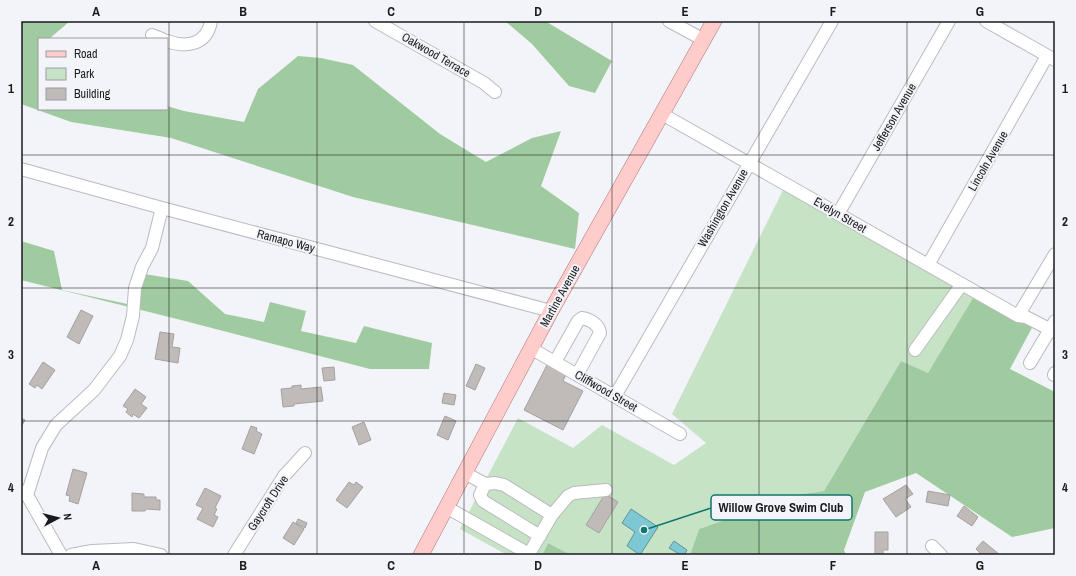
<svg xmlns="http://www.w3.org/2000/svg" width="1076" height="576" viewBox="0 0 1076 576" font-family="'Archivo Narrow',sans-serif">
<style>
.green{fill:#c7e3c6}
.forest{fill:#a0cba0}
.water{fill:#7ec8d3;stroke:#60949c}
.building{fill:#c0bab9;stroke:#a6a1a0}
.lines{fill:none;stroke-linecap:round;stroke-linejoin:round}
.minor-casing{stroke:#babbbf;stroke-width:14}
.major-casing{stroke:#ae7878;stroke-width:16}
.minor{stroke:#fff;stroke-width:12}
.major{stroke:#fecccb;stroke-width:15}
.grid{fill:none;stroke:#1a1a1c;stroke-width:1;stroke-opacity:0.55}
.labels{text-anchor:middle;stroke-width:4;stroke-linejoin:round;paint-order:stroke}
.street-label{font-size:12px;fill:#1a1a1c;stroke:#f3f4f9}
.leader{fill:none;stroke:#0f766e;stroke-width:1.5}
.callout-dot{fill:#0f766e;stroke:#f3f4f9;stroke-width:1.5}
.callout{fill:#f3f4f9;stroke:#0f766e;stroke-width:1.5}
.callout-label{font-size:13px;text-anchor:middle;font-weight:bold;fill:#1a1a1c}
.neatline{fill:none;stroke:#1a1a1c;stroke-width:1.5}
.grid-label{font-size:13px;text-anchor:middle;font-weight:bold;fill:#1a1a1c}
</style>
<rect width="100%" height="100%" fill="#f3f4f9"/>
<path class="green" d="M785 186 976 293 928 374 901 361 824 491 796 495 699 529 690 555H571L548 543 542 555H507L460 529 518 418 573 448 602 425 674 465 706 443 672 414Z"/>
<path class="forest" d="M21 21H70L49 39H39V109H167V106L184 111 244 122 258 89 298 56 321 58 353 65 440 134 486 162 532 138 561 131 541 186 579 213 575 249 353 197 171 138 71 122 21 104Z
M505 21H545L612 61 595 93 569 86 532 44Z
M21 241 54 251 62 290 132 305 138 273 188 281 225 314 264 322 270 302 306 311 301 331 356 343 364 326 432 343 429 369H370L181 320 21 280Z
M976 293 1034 324 1010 369 1055 392V528L1012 537 916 473 865 492 844 550 846 555H690L699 529 796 495 824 491 901 361 928 373Z
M548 543 571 555H542Z"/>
<path class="water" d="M631 509 658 527 640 555 627 546 635 532 622 523Z
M674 541 687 550 684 555H681L669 548Z"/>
<path class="building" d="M81 310 93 316 79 344 67 337Z
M160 332 174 334 172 347 180 348 178 363 155 359Z
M43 362 55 370 42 389 37 385 35 388 29 384Z
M548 363 567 372 563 381 583 391 563 430 524 410Z
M476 364 485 368 475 390 466 386Z
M334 367 335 380 324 381 322 368Z
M301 385V389L321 387 323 401 294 404V406L283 407 281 389 292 388V386Z
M135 389 146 397 141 404 147 408 139 418 133 414 132 417 126 412 128 409 123 406Z
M444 393 456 395 454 405 442 403Z
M445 416 456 421 448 440 437 435Z
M21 418 25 420 21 427Z
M364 422 371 440 359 445 352 427Z
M251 426 257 428 256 431 262 434 254 454 242 449Z
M73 469 87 473 78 504 69 501 70 496 66 495Z
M349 482 354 485 356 482 363 487 347 508 336 500Z
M906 485 913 494 905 499 911 507 896 517 883 499Z
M205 488 221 496 215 508 217 509 214 515 218 517 213 527 197 519 203 508 196 505Z
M928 491 950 495 948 506 926 502Z
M132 493 144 494V497H156V500H160V510L146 509 145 511H132Z
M605 494 618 502 599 533 586 525Z
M964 506 978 517 972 526 957 516Z
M298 519 307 523 305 528 296 523Z
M293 522 304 529 294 545 283 538Z
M875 532H888V550H883V555H875Z
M983 541 1000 555H982L976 549Z"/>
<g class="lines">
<g class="minor-casing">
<path id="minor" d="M375 21 484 83 495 92
M669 21 704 40
M986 21 1055 60
M152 35 162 39
M167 41C186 48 207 45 211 21
M662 114 1018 316 1026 317 1055 332
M21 169 162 208 551 311
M838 214 949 21
M928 265 1047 56
M1018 316 1055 254
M532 349 680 434
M915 350 962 284
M555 362 578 321 582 318C589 319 599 324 600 333L577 375
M1030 363 1055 321
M1054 375 1055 373
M615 396 832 21
M485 484 480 495 483 501 540 536
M21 491 27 495 61 555
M27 495 42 448 56 425 94 390 120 356 127 340 133 316 135 288 142 267 152 248 162 208
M446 507 529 554 552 515 504 485 495 483 485 484 465 473
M552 515 568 496 574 493 606 490
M932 546 941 555
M71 555 92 551 134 549 161 555
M234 555 284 476 305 453"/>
</g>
<g class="major-casing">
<path id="major" d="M421 555 551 311 714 21"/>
</g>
<use href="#minor" class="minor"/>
<use href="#major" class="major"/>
</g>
<path class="grid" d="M169 21V555M317 21V555M464 21V555M612 21V555M759 21V555M907 21V555M21 155H1055M21 288H1055M21 421H1055"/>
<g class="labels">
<g class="street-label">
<text transform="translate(436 55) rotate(30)" y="4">Oakwood Terrace</text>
<text transform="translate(894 117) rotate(-60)" y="4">Jefferson Avenue</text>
<text transform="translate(988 161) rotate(-60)" y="4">Lincoln Avenue</text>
<text transform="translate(723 208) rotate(-60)" y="4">Washington Avenue</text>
<text transform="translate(840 215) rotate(30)" y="4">Evelyn Street</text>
<text transform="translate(286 241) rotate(15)" y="4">Ramapo Way</text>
<text transform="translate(560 296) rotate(-61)" y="4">Martine Avenue</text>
<text transform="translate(606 391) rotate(30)" y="4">Cliffwood Street</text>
<text transform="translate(268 503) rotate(-57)" y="4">Gaycroft Drive</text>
</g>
</g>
<path class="leader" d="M644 530L711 508"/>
<circle class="callout-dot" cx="644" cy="530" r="4"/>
<rect class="callout" x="711" y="495" width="141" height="25" rx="4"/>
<g class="callout-label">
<text x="781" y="512">Willow Grove Swim Club</text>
</g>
<rect width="1076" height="576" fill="none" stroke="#f3f4f9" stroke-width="44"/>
<rect x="38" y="38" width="130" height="72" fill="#f3f4f9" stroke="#9c9da1"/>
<rect x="46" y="51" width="20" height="6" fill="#fecccb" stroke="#9c9da1"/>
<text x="74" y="58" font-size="12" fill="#1a1a1c">Road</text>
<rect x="46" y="68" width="20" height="12" fill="#c7e3c6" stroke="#9c9da1"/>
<text x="74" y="78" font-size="12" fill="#1a1a1c">Park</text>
<rect x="46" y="88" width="20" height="12" fill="#c0bab9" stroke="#9c9da1"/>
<text x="74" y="98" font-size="12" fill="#1a1a1c">Building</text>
<g transform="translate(58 518) rotate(83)" stroke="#f3f4f9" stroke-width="3" paint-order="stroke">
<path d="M0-3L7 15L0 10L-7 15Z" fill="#1a1a1c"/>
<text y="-6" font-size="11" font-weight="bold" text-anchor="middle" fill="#1a1a1c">N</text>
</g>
<rect x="22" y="22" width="1032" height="532" class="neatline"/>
<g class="grid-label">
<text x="96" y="16">A</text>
<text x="243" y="16">B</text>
<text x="391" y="16">C</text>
<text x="538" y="16">D</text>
<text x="685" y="16">E</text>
<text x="833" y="16">F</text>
<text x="980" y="16">G</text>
<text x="11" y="93">1</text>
<text x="1065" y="93">1</text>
<text x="11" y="226">2</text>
<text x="1065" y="226">2</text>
<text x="11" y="359">3</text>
<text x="1065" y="359">3</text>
<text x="11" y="492">4</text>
<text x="1065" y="492">4</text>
<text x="96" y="570">A</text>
<text x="243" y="570">B</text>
<text x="391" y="570">C</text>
<text x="538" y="570">D</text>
<text x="685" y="570">E</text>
<text x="833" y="570">F</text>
<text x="980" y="570">G</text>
</g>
</svg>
